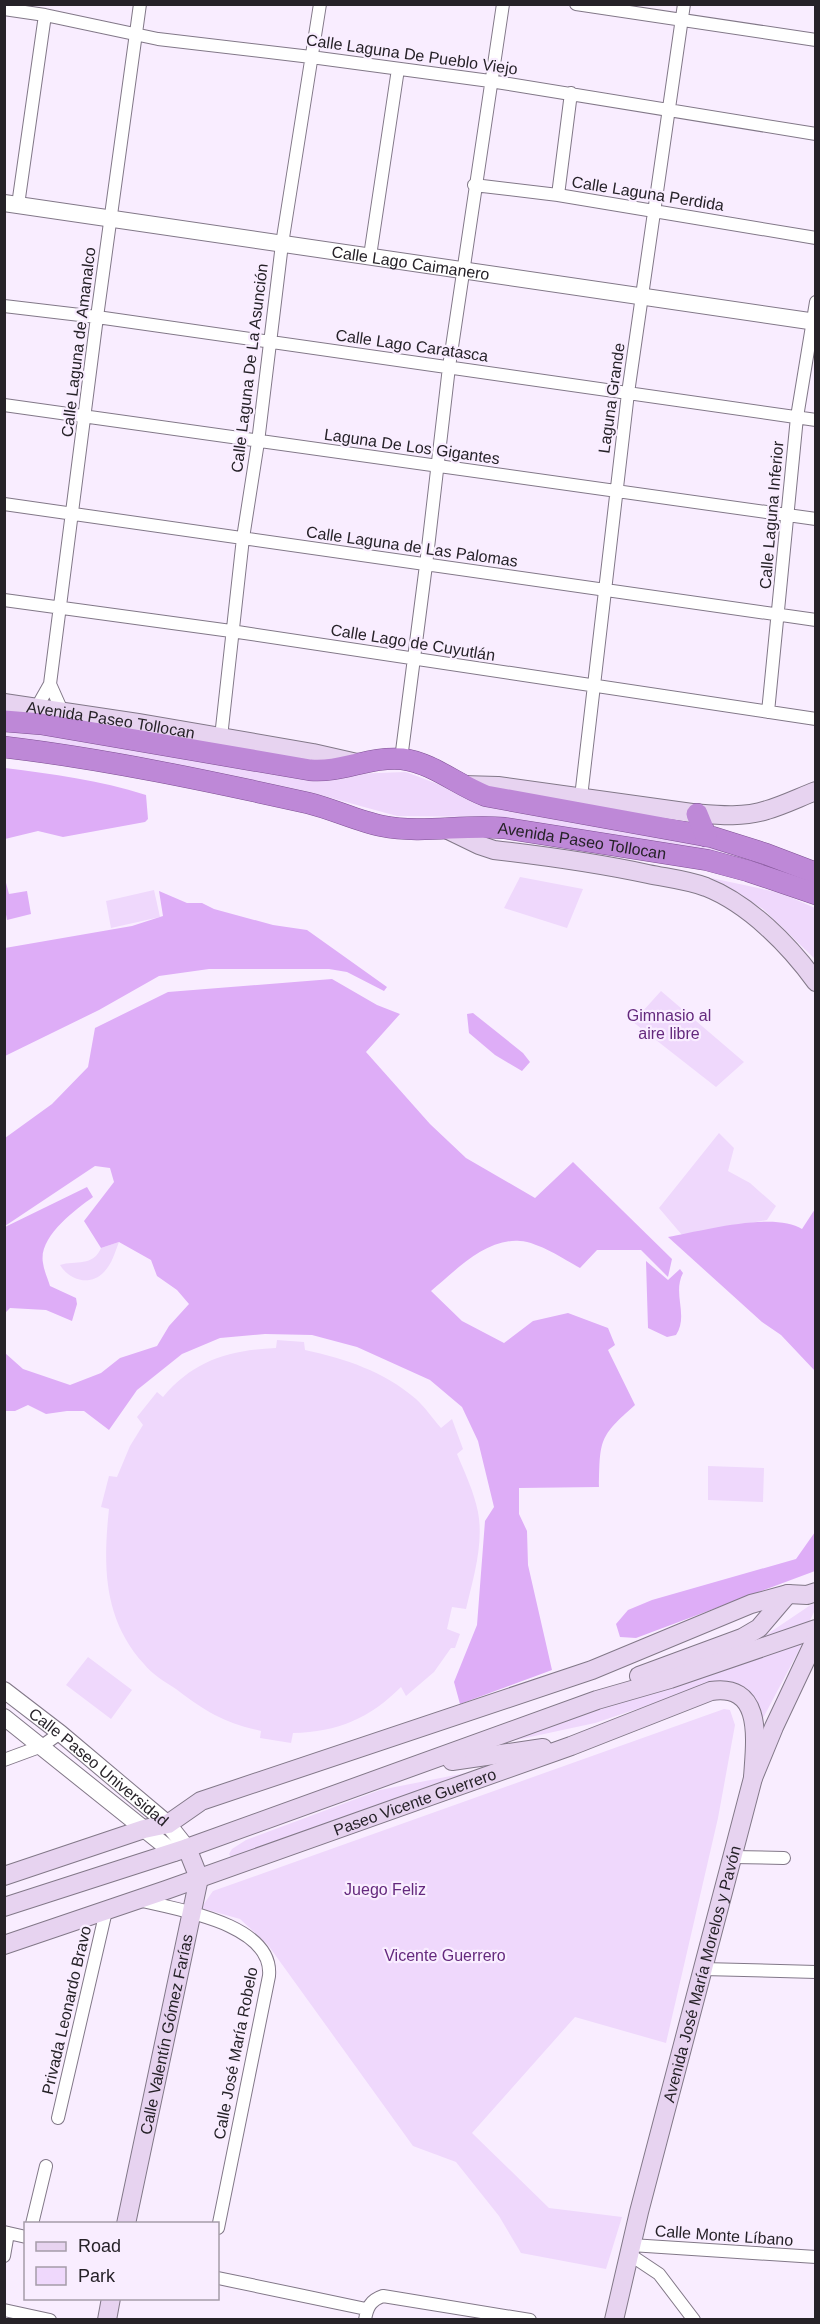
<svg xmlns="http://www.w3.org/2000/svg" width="820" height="2324" viewBox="0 0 820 2324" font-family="Helvetica,sans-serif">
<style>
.green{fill:#efd8fc}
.forest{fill:#deadf7}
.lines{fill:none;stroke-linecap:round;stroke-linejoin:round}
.minor-casing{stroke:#827888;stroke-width:14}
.tertiary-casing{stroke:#827888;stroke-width:18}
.secondary-casing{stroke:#827888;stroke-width:20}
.trunk-casing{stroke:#7e5193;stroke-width:22}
.minor{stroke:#fff;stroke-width:12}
.tertiary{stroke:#fff;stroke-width:16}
.secondary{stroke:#e7d3f0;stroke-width:18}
.trunk{stroke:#be88d7;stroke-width:21}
.labels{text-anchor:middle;stroke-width:4.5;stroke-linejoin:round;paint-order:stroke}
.street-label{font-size:16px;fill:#262228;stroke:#f9edff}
.park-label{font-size:16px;fill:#64297d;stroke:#f9edff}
</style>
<rect width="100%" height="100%" fill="#f9edff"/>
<path class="green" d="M4 727 323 775 406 772 488 803 669 834 815 878 491 817 397 816 313 793 116 756 5 740Z
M520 877 583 889 567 928 504 908Z
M711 878 781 893 815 908V959L763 909Z
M154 890 160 917 111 928 106 901Z
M661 991 744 1062 716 1087 633 1022Z
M719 1133 734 1148 728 1171 750 1183 776 1206 767 1220 682 1235 659 1208Z
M119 1242C115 1252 112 1264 104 1272 90 1287 69 1280 60 1265 76 1260 93 1267 101 1248Z
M277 1340 304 1342 305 1350C346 1359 383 1371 416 1399 425 1407 433 1419 441 1428L452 1419 463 1449 457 1454C465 1473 474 1492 478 1512 484 1544 473 1579 466 1609L452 1607 447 1629 460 1634 455 1648H451L434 1672 406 1696 401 1687C370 1718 338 1732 293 1733L291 1743 260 1738 261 1731C225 1723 206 1712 176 1689 165 1682 152 1674 144 1664 103 1619 103 1565 109 1509L101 1507 109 1476 117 1477 130 1446 143 1425 137 1417 157 1392 163 1397C194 1360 230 1350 276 1348Z
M708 1466 764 1468 763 1502 708 1500Z
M815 1602V1610L809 1622 719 1654 769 1633Z
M806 1637 762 1720C755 1695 747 1686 721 1681L595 1723 498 1744Z
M88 1657 132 1690 111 1719 66 1685Z
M724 1709 730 1710 735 1725 718 1818 666 2043 575 2017 472 2133 549 2208 622 2217 606 2269 521 2253 499 2216 456 2162 413 2146 268 1945 240 1919 201 1908 213 1891Z
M501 1766 232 1859 229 1854 232 1849 246 1840 380 1790Z"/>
<path class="forest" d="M5 768C53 774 99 780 146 795L148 819 145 822 63 837 38 831 5 839Z
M5 879 9 894 27 891 31 914 7 920 5 909Z
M159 891 187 903H202L214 909 273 925 307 930 387 987 384 991 347 972 329 969H209L159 976 99 1010 5 1056V948L132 926 163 916Z
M332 979 377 1005 400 1014 366 1052 430 1124 466 1158 535 1198 573 1162 672 1259 668 1277 641 1250H597L580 1268C564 1259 538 1242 520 1241 486 1238 455 1271 431 1291L462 1321 504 1343 533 1321 568 1313 608 1328 615 1345 608 1350 635 1405C599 1437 600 1439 599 1487L519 1488V1514L527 1531 528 1565 552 1670 460 1704 454 1682 477 1625 485 1521 494 1507 478 1441 462 1407 430 1380 357 1347 312 1335 265 1334 220 1338 182 1354 137 1390 109 1430 84 1411H67L46 1414 28 1405 15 1411H5V1353L23 1369 70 1385 101 1373 120 1358 157 1346 169 1326 189 1304 177 1290 157 1276 151 1260 119 1242 101 1248 84 1221 114 1182 110 1168 95 1166 5 1226V1138L52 1104 88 1067 95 1028 168 992Z
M473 1013 523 1053 530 1062 522 1071 495 1055 469 1033 467 1014Z
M87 1187 93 1197C75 1210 38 1237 43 1263 44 1271 48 1279 50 1286L76 1298 77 1304 72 1321 46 1310 10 1308 5 1313V1227Z
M815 1209V1371L781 1335 762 1322 668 1237C701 1231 775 1211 802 1229Z
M646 1261 668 1280 680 1269 683 1273C672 1294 689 1315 676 1335L667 1337 648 1328Z
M815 1532V1571L636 1638 620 1637 616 1624 628 1610 652 1600 796 1559Z"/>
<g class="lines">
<g class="minor-casing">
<path id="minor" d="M576 4 816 40
M4 9 45 15 158 39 311 57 490 81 816 134
M474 185 558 195 816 238
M558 195 571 93
M18 205 45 15
M370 256 398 69
M4 306 97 317 816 420
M4 405 816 519
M4 504 816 620
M4 600 231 631 816 719
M50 684 62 711
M37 707 50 684 97 317 140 4
M768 712 797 417 816 302
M221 737 243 538 258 442 282 244 320 4
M401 759 426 565 449 367 503 4
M581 797 628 393 684 4
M4 1760 42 1746 60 1733
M732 1857 784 1858
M138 1900C174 1909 274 1923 269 1976L218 2228
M703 1969 816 1972
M58 2118 106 1911
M32 2224 46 2166
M4 2232 26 2237
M631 2245 816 2257
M629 2254 659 2274 694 2320
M4 2256 8 2233
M218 2278 366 2309
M4 2310 50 2320
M365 2320C367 2307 371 2300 383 2296L530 2320"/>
</g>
<g class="tertiary-casing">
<g id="tertiary">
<path id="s1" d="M4 203 816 322"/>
<path id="s2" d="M4 1690 60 1733 168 1824 187 1848"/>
<path d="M4 1717 174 1853"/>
</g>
</g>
<g class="secondary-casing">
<g id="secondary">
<path id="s3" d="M4 703 138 723 313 753 357 763"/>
<path d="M463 785 498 786 692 813C717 815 743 818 767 810 784 805 800 797 816 791"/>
<path d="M446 829 479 845 494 850C546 856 597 863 648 874 667 878 687 880 706 887 749 904 789 945 816 982"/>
<path d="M639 1676 742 1638 759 1628 788 1594"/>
<path d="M452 1761 543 1748"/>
<path d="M4 1876 144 1829 168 1824 201 1801 592 1670 751 1604 788 1594 807 1595 816 1592"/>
<path d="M4 1907 187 1848 597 1700 670 1679 816 1629"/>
<path id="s4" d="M4 1945 166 1890 571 1746 711 1691C765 1683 755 1743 753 1778"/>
<path id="s5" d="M126 2224 199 1878 187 1848"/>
<path d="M107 2320 111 2298"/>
<path id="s6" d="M614 2320 639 2212 753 1778 774 1727 816 1638"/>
</g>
</g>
<g class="trunk-casing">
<g id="trunk">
<path d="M4 721 41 724 310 770C341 773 370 756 402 759 433 763 457 785 486 796L712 837 766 854 816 873"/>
<path id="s7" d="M4 747C105 759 209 781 308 803 333 809 357 821 382 826 423 834 463 824 504 828L707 860 748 871 816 894"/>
<path d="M697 814 706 836"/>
</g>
</g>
<use href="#minor" class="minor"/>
<use href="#tertiary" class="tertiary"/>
<use href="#secondary" class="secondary"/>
<use href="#trunk" class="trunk"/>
</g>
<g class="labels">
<g class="street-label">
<text transform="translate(412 54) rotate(8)" y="6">Calle Laguna De Pueblo Viejo</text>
<text transform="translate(648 193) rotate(9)" y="6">Calle Laguna Perdida</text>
<text dy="6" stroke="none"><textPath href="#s1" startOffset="411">Calle Lago Caimanero</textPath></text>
<text transform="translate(78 342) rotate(-83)" y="6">Calle Laguna de Amanalco</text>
<text transform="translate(412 345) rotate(8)" y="6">Calle Lago Caratasca</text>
<text transform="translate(249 368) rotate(-83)" y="6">Calle Laguna De La Asunción</text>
<text transform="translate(611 398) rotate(-82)" y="6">Laguna Grande</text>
<text transform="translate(412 446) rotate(8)" y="6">Laguna De Los Gigantes</text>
<text transform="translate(771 515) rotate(-85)" y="6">Calle Laguna Inferior</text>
<text transform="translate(412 546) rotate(8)" y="6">Calle Laguna de Las Palomas</text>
<text transform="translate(413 642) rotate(9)" y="6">Calle Lago de Cuyutlán</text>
<text dy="6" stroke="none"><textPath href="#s3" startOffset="108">Avenida Paseo Tollocan</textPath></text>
<text dy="6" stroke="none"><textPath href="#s7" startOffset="588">Avenida Paseo Tollocan</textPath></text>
<text dy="6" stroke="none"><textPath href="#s2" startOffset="122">Calle Paseo Universidad</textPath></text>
<text dy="6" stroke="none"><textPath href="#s4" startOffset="435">Paseo Vicente Guerrero</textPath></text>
<text dy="6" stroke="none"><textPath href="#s6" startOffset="357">Avenida José María Morelos y Pavón</textPath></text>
<text transform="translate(66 2010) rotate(-77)" y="6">Privada Leonardo Bravo</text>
<text dy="6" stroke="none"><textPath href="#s5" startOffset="194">Calle Valentín Gómez Farías</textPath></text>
<text transform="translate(235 2053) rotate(-79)" y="6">Calle José María Robelo</text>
<text transform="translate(724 2235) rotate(4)" y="6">Calle Monte Líbano</text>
</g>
<g class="park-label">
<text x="669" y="1021">Gimnasio al<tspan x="669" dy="18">aire libre</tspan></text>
<text x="385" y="1895">Juego Feliz</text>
<text x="445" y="1961">Vicente Guerrero</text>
</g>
</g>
<rect width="820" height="2324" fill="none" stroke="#262228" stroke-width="12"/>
<rect x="24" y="2222" width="195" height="78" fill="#f9edff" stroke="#a59ca9" stroke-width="1.5"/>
<rect x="36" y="2242" width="30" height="9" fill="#e7d3f0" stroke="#a59ca9" stroke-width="1.5"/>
<text x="78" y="2252" font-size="18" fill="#262228">Road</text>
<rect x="36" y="2267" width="30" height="18" fill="#efd8fc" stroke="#a59ca9" stroke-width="1.5"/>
<text x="78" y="2282" font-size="18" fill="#262228">Park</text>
</svg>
